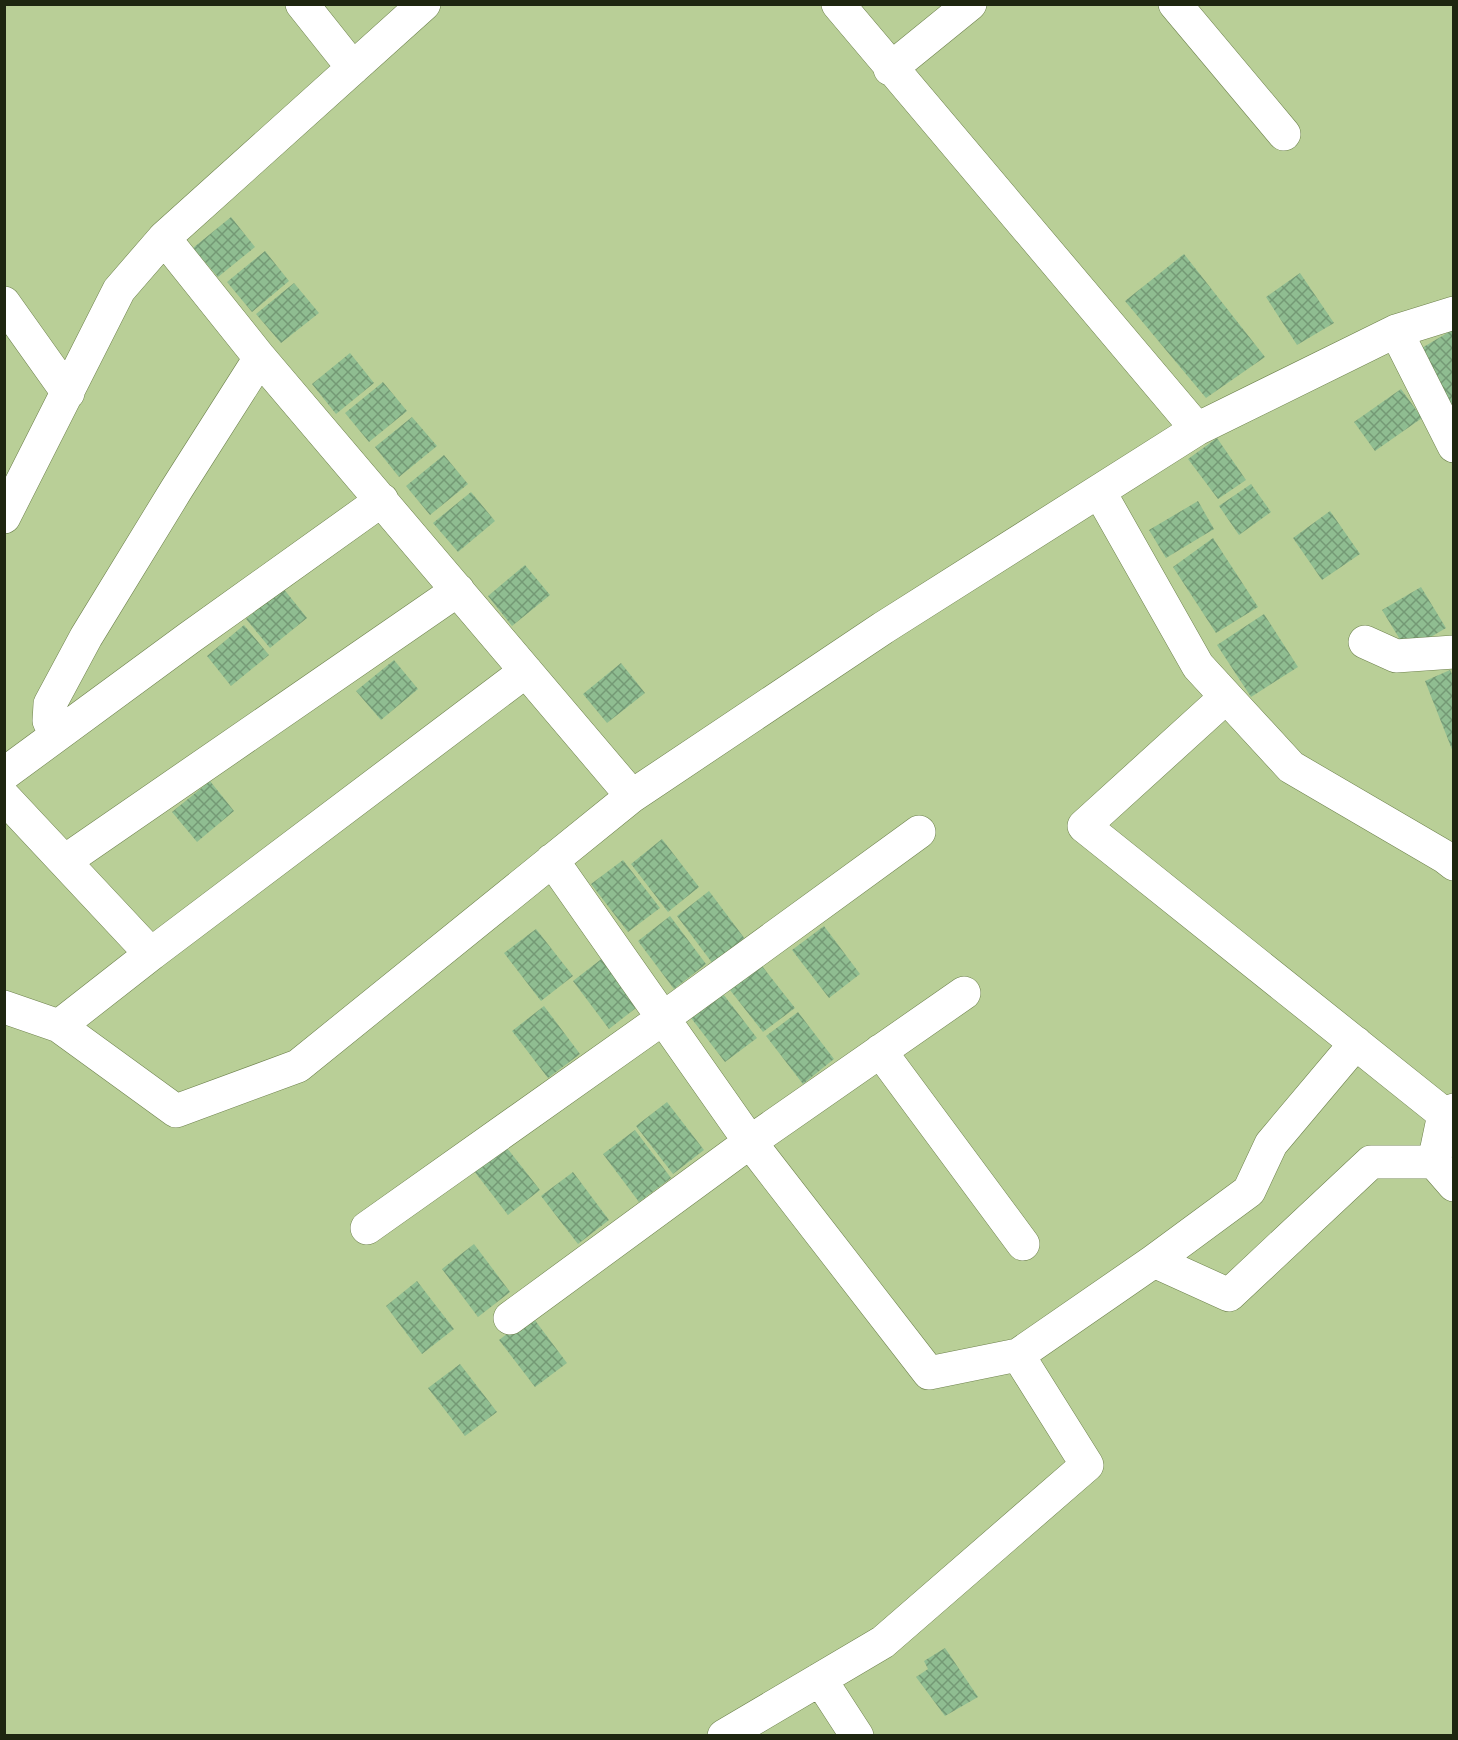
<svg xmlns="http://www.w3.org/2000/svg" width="1458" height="1740" viewBox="0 0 1458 1740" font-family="'Public Sans',sans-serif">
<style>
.building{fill:url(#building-cross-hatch)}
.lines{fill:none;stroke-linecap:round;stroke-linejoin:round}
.minor-casing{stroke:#6e824d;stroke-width:34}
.minor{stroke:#fff;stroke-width:33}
</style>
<defs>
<pattern id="building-cross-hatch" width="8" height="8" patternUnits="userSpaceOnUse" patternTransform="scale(1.5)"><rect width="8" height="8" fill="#8fbd91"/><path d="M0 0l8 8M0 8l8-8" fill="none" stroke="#749975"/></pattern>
</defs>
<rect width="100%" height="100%" fill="#b9cf97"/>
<path class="building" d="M231 217 255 247 218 277 193 248Z
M265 251 289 281 252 312 227 282Z
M1184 254 1265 357 1206 398 1125 301Z
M1300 273 1334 323 1297 345 1266 297Z
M294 283 319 313 281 343 256 314Z
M1454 329V422L1415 352Z
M350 353 374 383 336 414 312 384Z
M383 382 407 411 369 442 345 413Z
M1401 389 1422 418 1375 451 1354 422Z
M412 417 437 446 399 477 375 447Z
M1217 438 1246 480 1218 499 1188 459Z
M444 455 468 484 430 515 406 486Z
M1251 484 1271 512 1239 535 1219 506Z
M471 492 495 521 458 552 433 523Z
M1198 501 1214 529 1166 558 1149 530Z
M1330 511 1360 554 1322 580 1293 538Z
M1213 538 1258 607 1216 633 1173 567Z
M525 565 550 595 512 626 488 596Z
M1421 587 1446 628 1407 651 1382 610Z
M283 588 307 618 270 648 246 619Z
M1264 614 1298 667 1251 697 1217 645Z
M244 625 269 655 231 686 207 656Z
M394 660 418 689 381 720 356 691Z
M621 663 645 693 607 723 583 694Z
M1450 670 1454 678 1453 752 1425 681Z
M210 781 234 811 197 842 172 812Z
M662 839 699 887 668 912 631 864Z
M623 860 660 908 628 932 591 884Z
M709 891 745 939 713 964 677 916Z
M670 916 706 964 674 989 638 941Z
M824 926 860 974 829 998 792 950Z
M536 929 573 976 541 1001 504 953Z
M604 957 641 1004 609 1029 573 981Z
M758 961 795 1008 763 1032 726 985Z
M720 990 757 1038 725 1062 688 1014Z
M544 1006 580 1054 548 1078 512 1031Z
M798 1012 834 1059 803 1084 766 1036Z
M667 1102 704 1150 673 1174 636 1126Z
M635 1130 671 1178 639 1202 603 1154Z
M503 1143 540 1190 508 1215 471 1167Z
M573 1172 609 1220 578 1244 541 1196Z
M474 1244 510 1292 478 1317 442 1269Z
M417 1281 454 1329 422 1354 386 1306Z
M531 1315 567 1363 535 1387 499 1340Z
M460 1364 497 1412 465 1436 428 1388Z
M945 1648 978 1697 945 1716 916 1677 928 1669 924 1661Z"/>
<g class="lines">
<g class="minor-casing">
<path id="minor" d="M302 4 353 68
M838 4 1197 429
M1175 4 1284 134
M890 69 970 4
M164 238 424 4
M4 303 68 393
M1396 331 1454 446
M1099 491 1198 666 1291 767 1445 857 1454 864
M4 517 119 290 164 238 260 358 632 796 883 628 1197 429 1396 331 1454 313
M1365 642 1396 656 1454 652
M1226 697 1084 826 1444 1114
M57 735 49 721 50 704 86 637 176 490 260 358
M4 774 189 638 382 500
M4 797 151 954 526 671
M552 860 750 1142 929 1373 1018 1355 1154 1261 1229 1295 1371 1162H1434L1444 1114 1454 1110
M65 861 458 590
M4 1007 59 1026 151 954
M59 1026 176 1111 298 1066 632 796
M880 1051 1023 1244
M1434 1162 1454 1185
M367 1228 662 1019 919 832
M1154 1261 1249 1191 1271 1144 1356 1043
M510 1318 750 1142 964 993
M820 1679 857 1736
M724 1736 883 1642 1087 1465 1018 1355"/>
</g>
<use href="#minor" class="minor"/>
</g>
<rect width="1458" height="1740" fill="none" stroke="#1e2610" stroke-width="12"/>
</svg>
